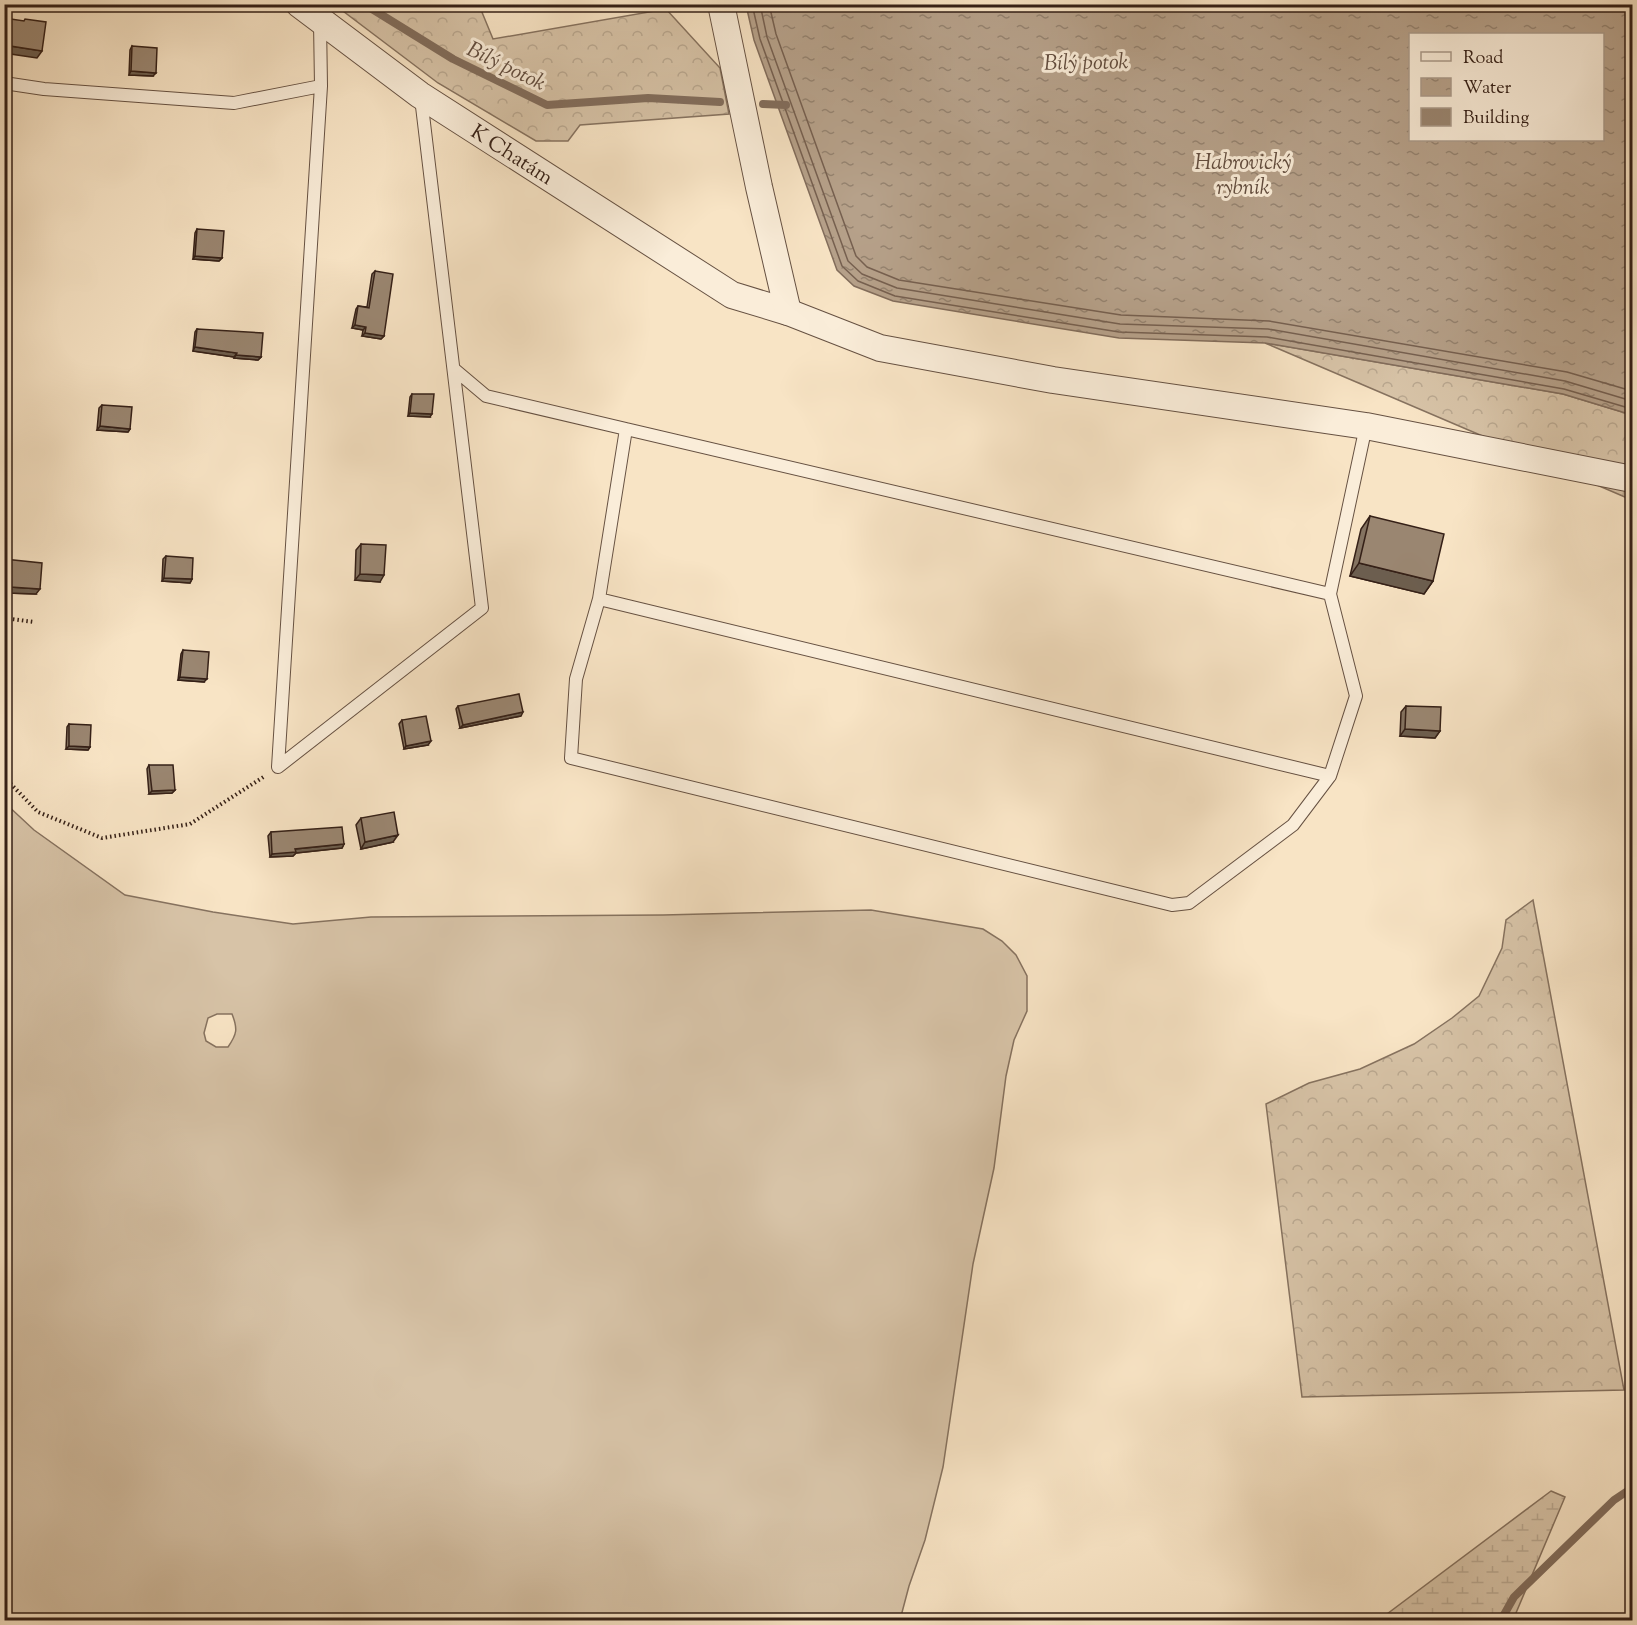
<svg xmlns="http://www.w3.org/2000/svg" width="1637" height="1625" viewBox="0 0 1637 1625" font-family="'Sorts Mill Goudy',serif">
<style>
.grass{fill:#d7c3a7;stroke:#86725f;stroke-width:1.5;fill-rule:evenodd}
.forest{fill:url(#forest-crowns);stroke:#86725f;stroke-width:1.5}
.wetland{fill:url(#wetland-marsh);stroke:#86725f;stroke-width:1.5}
.water{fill:url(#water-ripples);stroke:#826d5c;stroke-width:1.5;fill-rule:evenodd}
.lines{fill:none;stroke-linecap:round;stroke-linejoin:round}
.shore{stroke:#766050;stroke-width:1.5}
.stream{stroke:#826d5c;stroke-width:8}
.service-casing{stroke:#665142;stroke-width:14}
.minor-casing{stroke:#665142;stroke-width:28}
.path{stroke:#352017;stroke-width:4;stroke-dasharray:1.5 3;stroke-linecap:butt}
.service{stroke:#faedd9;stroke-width:12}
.minor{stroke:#faedd9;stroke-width:26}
.wall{fill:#847361;stroke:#352017;stroke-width:1.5}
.shaded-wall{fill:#6c5e4f;stroke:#352017;stroke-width:1.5}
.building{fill:#9a8671;stroke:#352017;stroke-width:1.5}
.labels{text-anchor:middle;stroke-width:6;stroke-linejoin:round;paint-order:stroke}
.street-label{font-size:21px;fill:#352017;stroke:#faedd9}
.water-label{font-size:22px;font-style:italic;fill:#624d3f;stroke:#faedd9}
</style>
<defs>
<pattern id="forest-crowns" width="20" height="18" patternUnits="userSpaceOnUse" patternTransform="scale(1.5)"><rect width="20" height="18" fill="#d7c3a7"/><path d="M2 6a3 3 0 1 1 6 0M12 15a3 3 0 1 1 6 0" fill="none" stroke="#b9a78f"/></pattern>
<pattern id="wetland-marsh" width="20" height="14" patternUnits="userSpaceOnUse" patternTransform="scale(1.5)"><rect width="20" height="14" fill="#d7c3a7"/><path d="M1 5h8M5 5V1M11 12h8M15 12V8" fill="none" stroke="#b9a78f"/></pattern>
<pattern id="water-ripples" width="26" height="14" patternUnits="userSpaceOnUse" patternTransform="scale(1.5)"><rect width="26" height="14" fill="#b6a18a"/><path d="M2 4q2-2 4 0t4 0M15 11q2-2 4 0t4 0" fill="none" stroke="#958370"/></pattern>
</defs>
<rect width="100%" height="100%" fill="#f8e4c5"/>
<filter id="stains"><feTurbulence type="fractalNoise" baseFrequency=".00333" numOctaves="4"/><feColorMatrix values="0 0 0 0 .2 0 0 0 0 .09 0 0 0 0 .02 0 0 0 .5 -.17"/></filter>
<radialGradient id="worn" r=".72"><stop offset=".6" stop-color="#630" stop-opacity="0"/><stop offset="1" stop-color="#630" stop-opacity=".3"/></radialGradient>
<path class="grass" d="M5 803 34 830 125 895 213 912 293 924 371 917 663 915 871 910 983 929 1002 941 1016 955 1027 976V1011L1014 1040 1006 1076 994 1168 973 1264 943 1467 925 1540 909 1586 900 1620H5ZM217 1014H232C238 1029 237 1034 228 1047H216L206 1041 204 1033 208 1018Z"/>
<path class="forest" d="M335 5H479L493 39 666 9 720 68 729 114 580 125 568 141H536L438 83Z
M1265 343 1563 394 1632 415V500Z
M1533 900 1624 1390 1302 1397 1266 1104 1309 1083 1360 1069 1414 1044 1452 1018 1479 996 1502 948 1506 920Z"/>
<path class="wetland" d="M1551 1491 1565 1497 1513 1620H1379Z"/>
<path class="water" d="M746 5H1632V415L1563 394 1265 343 1119 338 893 301 854 286 837 270 754 40ZM1410 34H1602V140H1410Z"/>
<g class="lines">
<path class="shore" d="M752 4 760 39 842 266 858 281 895 296 1119 332 1267 337 1564 389 1632 409
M760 4 767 37 848 261 862 274 897 288 1120 324 1268 329 1565 381 1632 401
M769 4 776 34 856 256 867 267 899 280 1121 315 1269 321 1567 372 1632 391"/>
<path class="stream" d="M364 4 453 59 547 105 648 98 720 102
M763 104 786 105
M1501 1620 1514 1597 1614 1500 1632 1488"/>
<g class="service-casing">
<path id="service" d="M4 83 44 89 234 103 321 86
M454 369 486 396 626 429 599 599 576 679 571 758 1172 905 1189 903 1293 825 1330 776 1356 696 1330 594 1366 426
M626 429 1330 594
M599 599 1330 776
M278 767 482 608 421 98
M278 767 321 86 320 22"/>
</g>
<g class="minor-casing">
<g id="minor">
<path id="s1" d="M299 4 420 95 732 295 788 312 880 348 1053 380 1366 426 1632 479"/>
<path d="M721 4 759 187 788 312"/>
</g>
</g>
<path class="path" d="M4 618 34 622
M4 777 38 812 102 838 190 824 265 776"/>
<use href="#service" class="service"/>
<use href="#minor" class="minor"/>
</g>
<path class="wall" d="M132 46 153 76 129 75 130 50Z
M197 229 222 258 219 261 193 259 195 233Z
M375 271 384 336 381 339 362 336 363 330 352 328 356 309 358 306 367 307 372 274Z
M197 329 261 357 258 360 234 358V357L193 351 195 332Z
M412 394 430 417 408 416 410 397Z
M102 405 130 429 128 432 97 430 99 408Z
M1370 516 1433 581 1424 594 1350 576 1361 529Z
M361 544 380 582 355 580 356 550Z
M166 556 192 579 190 583 162 581 163 559Z
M4 559 36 594 7 593Z
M183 650 204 682 178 680 181 654Z
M458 706 521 716 460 728 456 709Z
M1406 706 1440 731 1435 738 1400 736 1401 712Z
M402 720 428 745 404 749 399 724Z
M69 724 90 747 88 750 66 749 67 727Z
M149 765 175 790 172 793 149 794 147 769Z
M361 818 393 842 361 849 356 825Z
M271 832 344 844 342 848 296 853 293 856 270 857 268 836Z"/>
<path class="shaded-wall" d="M4 45 42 51 37 58 4 53Z
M131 71 156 73 153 76 129 75Z
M195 256 222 258 219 261 193 259Z
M355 325 366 327 363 330 352 328Z
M365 333 384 336 381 339 362 336Z
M195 347 237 353 234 357 193 351Z
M236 355 261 357 258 360 234 358Z
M410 413 432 414 430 417 408 416Z
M100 426 130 429 128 432 97 430Z
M1359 563 1433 581 1424 594 1350 576Z
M360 574 384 575 380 582 355 580Z
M164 578 192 579 190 583 162 581Z
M4 581 11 582 7 588 4 587Z
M10 587 40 589 36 594 7 593Z
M180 677 207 679 204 682 178 680Z
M523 712 521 716 460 728 463 725Z
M1405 729 1440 731 1435 738 1400 736Z
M431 741 428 745 404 749 406 746Z
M69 746 90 747 88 750 66 749Z
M175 790 172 793 149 794 152 791Z
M398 835 393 842 361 849 365 842Z
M344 844 342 848 296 853 293 856 270 857 272 854 295 849Z"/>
<path class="building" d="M4 18 24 21 25 19 46 22 42 51 4 45Z
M132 46 157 48 156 73 131 71Z
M197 229 224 231 222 258 195 256Z
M375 271 393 274 384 336 365 333 366 327 355 325 358 306 369 308Z
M197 329 263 333 261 357 236 355 237 353 195 347Z
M412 394H434L432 414 410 413Z
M102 405 132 407 130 429 100 426Z
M1370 516 1444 534 1433 581 1359 563Z
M361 544 386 545 384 575 360 574Z
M166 556 193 558 192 579 164 578Z
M4 559 42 563 40 589 10 587 11 582 4 581Z
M183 650 209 652 207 679 180 677Z
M519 694 523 712 463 725 458 706Z
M1406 706 1441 707 1440 731 1405 729Z
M426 716 431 741 406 746 402 720Z
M69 724 91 725 90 747 69 746Z
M149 765H173L175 790 152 791Z
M394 812 398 835 365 842 361 818Z
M342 827 344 844 295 849 296 852 272 854 271 832Z"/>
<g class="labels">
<g class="street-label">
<text dy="7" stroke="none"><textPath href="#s1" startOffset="261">K Chatám</textPath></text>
</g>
<g class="water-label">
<text transform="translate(1086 61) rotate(-1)" y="8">Bílý potok</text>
<text transform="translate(507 65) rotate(26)" y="8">Bílý potok</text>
<text x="1243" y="169">Habrovický<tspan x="1243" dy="25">rybník</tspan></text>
</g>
</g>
<rect width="1637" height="1625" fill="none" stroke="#f8e4c5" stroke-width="24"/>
<rect x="6" y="6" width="1625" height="1613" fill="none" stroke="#352017" stroke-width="3"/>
<rect x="12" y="12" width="1613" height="1601" fill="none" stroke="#352017" stroke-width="1.5"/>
<rect x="1409" y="33" width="195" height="108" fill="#faedd9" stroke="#ab9b8b" stroke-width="1.5"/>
<rect x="1421" y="52" width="30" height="9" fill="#faedd9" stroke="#ab9b8b" stroke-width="1.5"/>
<text x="1463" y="63" font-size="18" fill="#352017">Road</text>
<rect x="1421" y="78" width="30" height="18" fill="url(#water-ripples)" stroke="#ab9b8b" stroke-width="1.5"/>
<text x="1463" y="93" font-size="18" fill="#352017">Water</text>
<rect x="1421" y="108" width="30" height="18" fill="#9a8671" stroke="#ab9b8b" stroke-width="1.5"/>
<text x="1463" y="123" font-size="18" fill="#352017">Building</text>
<rect width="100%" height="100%" filter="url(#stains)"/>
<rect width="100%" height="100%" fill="url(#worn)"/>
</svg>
